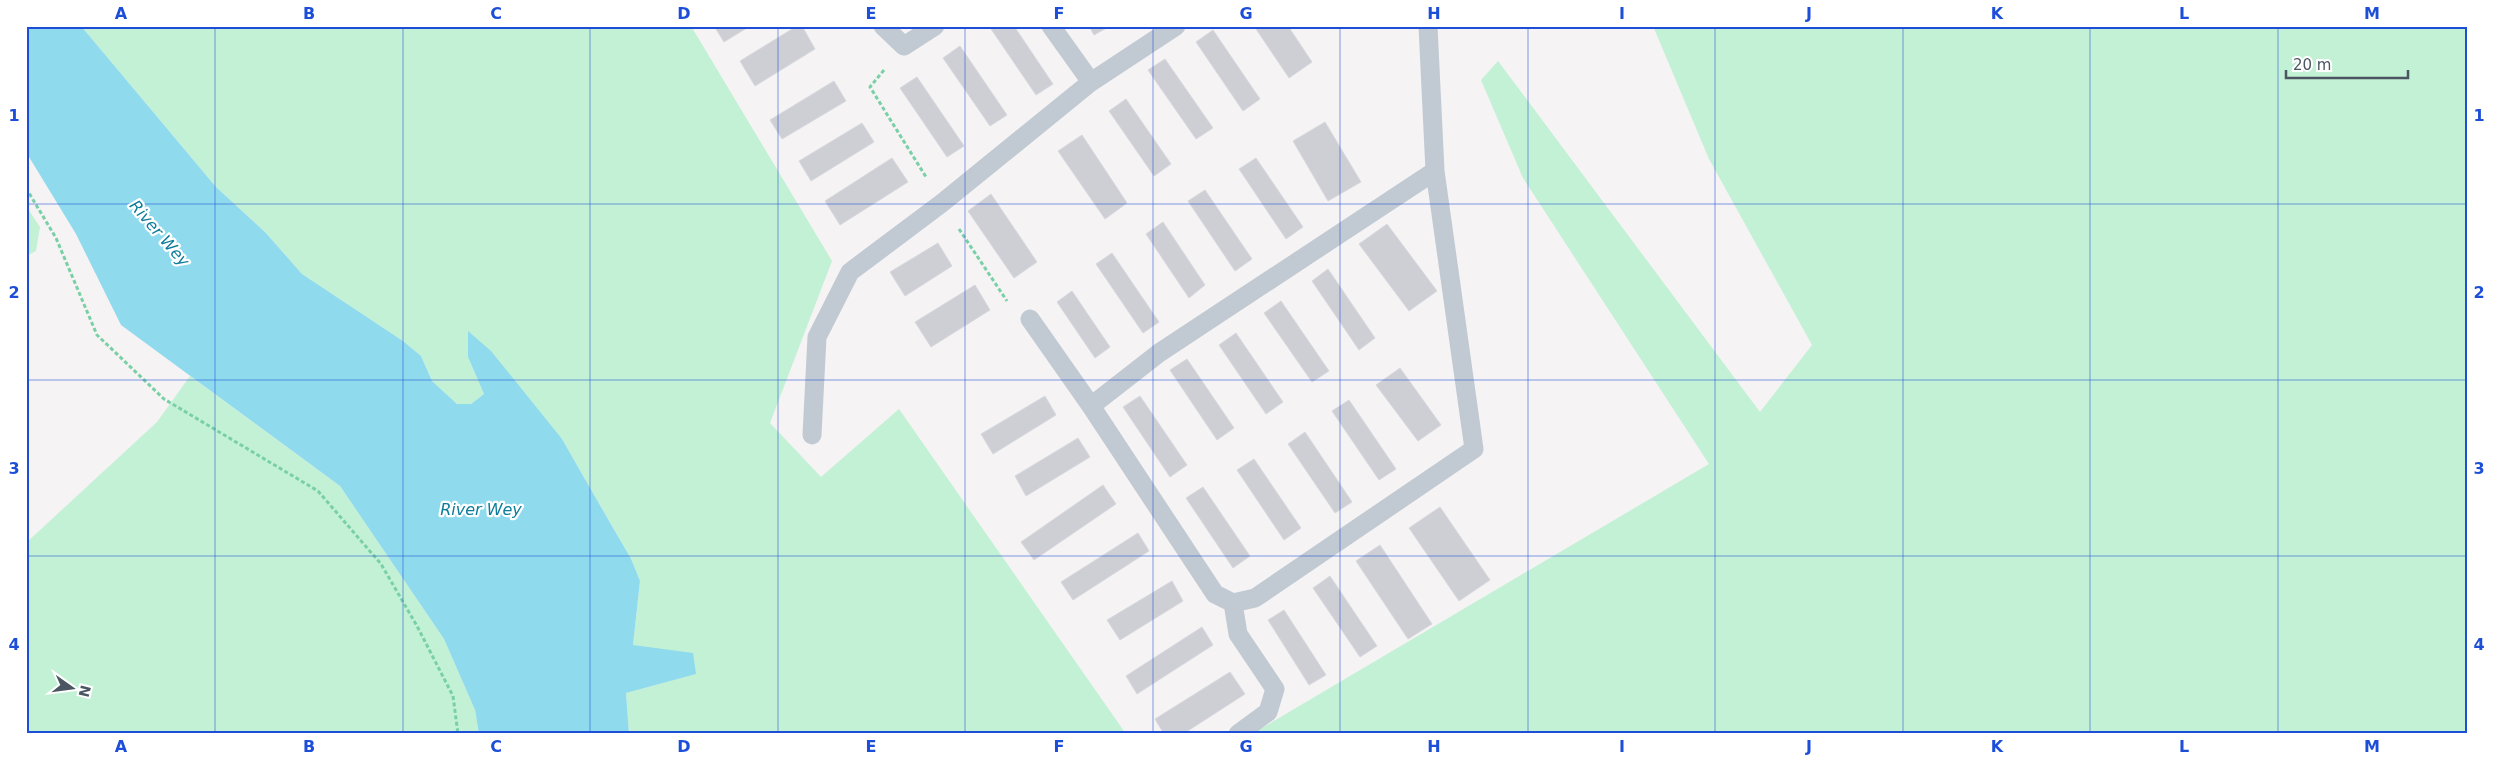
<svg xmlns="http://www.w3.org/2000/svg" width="2493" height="760" viewBox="0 0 2493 760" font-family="'DejaVu Sans',sans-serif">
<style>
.green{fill:#c3f1d5}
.water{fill:#90daee}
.building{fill:#cdcfd5;stroke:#d7d9de}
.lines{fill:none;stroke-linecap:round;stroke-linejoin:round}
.path{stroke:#7ad0a6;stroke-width:3;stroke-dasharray:4 2.5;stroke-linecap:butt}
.lane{stroke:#c1cad2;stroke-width:19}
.grid{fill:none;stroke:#1d4ed8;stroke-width:1;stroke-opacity:0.55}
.labels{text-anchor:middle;stroke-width:4.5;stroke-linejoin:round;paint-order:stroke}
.water-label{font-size:16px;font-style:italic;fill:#0c7c9b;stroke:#fff}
.neatline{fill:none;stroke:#1d4ed8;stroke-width:2}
.grid-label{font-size:16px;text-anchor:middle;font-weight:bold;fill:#1d4ed8}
</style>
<rect width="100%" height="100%" fill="#f5f3f3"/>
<path class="green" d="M81 26H691L832 261 770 423 821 477 899 409 1126 734H629L626 693 695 674 633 645 640 581 618 536 562 439 468 357 484 394 471 404H457L432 381 421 356 403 341 302 274 265 232 216 187Z
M1653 26H2467V734H1252L1709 464 1523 178 1481 80 1498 61 1760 412 1812 345 1709 159Z
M26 206 40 227 36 251 26 256Z
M190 376 340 486 444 639 475 710 479 734H30L26 730V543L157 422Z"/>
<path class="water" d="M26 26H81L216 187 265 232 302 274 403 341 421 356 432 381 457 404H471L484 394 468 357V331L491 351 562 439 631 559 640 581 633 645 693 653 696 674 626 693 629 734H479L475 710 444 639 340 486 121 325 76 234 26 152Z"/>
<path class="building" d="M714 26H750L724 42Z
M797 26H802L815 49 755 86 740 61Z
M989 26H1014L1053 84 1036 95Z
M1089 26H1110L1094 35Z
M1254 26H1288L1312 62 1289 78Z
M1213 30 1260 99 1243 111 1196 42Z
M960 46 1007 115 990 126 943 58Z
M1165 59 1213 128 1196 139 1148 70Z
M917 77 964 146 947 157 900 88Z
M834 81 846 101 782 139 770 120Z
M1126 99 1171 164 1154 176 1109 111Z
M1325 122 1361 182 1328 201 1293 141Z
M862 123 874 142 811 181 799 161Z
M1082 135 1127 203 1105 219 1058 151Z
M892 158 908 182 840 225 825 201Z
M1256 158 1303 227 1286 239 1239 169Z
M1205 190 1252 259 1235 271 1188 201Z
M991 194 1037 262 1014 278 968 211Z
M1163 222 1205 285 1189 298 1146 234Z
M1387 224 1437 291 1409 311 1359 244Z
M938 243 952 266 905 296 890 272Z
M1112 253 1159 322 1143 333 1096 264Z
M1328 269 1375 338 1359 350 1312 281Z
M975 285 990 310 931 347 915 322Z
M1072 291 1110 347 1095 358 1057 302Z
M1281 301 1329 371 1312 382 1264 313Z
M1236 333 1283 402 1266 414 1219 345Z
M1187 359 1234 428 1217 440 1170 370Z
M1400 368 1441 425 1418 441 1376 385Z
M1045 396 1056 415 993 454 981 434Z
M1140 396 1187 465 1170 477 1123 407Z
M1349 400 1396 469 1379 480 1332 411Z
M1305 432 1352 502 1335 513 1288 444Z
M1078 438 1090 457 1026 496 1015 476Z
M1254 459 1301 528 1284 540 1237 470Z
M1103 485 1116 504 1034 560 1021 542Z
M1203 487 1250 556 1233 568 1186 498Z
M1440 507 1490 580 1459 601 1409 528Z
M1138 533 1149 551 1073 600 1061 582Z
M1380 545 1432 624 1408 639 1356 561Z
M1330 576 1377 646 1360 657 1313 588Z
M1172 581 1183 601 1120 640 1107 620Z
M1284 610 1326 675 1309 685 1268 620Z
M1202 627 1213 645 1137 694 1126 676Z
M1230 672 1245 694 1183 734H1164L1155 719Z"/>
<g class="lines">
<path class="path" d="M884 70 870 87 926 177
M26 188 56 238 97 335 164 399 318 491 381 564 417 626 453 696 458 734
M959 229 1007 301"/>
<path class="lane" d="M883 26 904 46 935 26
M1051 26 1091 82
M1030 319 1091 406 1215 594 1233 603 1255 598 1474 449 1435 171 1428 26
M1091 406 1159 353 1435 171
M812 435 817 337 850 272 942 203 1091 82 1176 26
M1233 603 1238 634 1275 689 1268 712 1238 734"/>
</g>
<path class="grid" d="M215 26V734M403 26V734M590 26V734M778 26V734M965 26V734M1153 26V734M1340 26V734M1528 26V734M1715 26V734M1903 26V734M2090 26V734M2278 26V734M26 204H2467M26 380H2467M26 556H2467"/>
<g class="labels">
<g class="water-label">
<text transform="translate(160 233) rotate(49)" y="6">River Wey</text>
<text x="481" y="515">River Wey</text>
</g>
</g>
<rect width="2493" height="760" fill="none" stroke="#ffffff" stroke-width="55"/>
<g transform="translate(72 688) rotate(104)" stroke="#ffffff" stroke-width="4" paint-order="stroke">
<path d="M0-4L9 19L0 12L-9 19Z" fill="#4a5661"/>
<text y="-8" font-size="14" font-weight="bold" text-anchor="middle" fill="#4a5661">N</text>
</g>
<path d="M2286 70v8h122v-8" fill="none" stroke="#4a5661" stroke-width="2.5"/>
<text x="2293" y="70" font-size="15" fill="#4a5661" stroke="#ffffff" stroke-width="4" paint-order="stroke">20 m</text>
<rect x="28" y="28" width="2438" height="704" class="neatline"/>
<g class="grid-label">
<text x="121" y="19">A</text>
<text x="309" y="19">B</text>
<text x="496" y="19">C</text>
<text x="684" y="19">D</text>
<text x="871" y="19">E</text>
<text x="1059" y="19">F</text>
<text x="1246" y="19">G</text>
<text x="1434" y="19">H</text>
<text x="1622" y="19">I</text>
<text x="1809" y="19">J</text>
<text x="1997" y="19">K</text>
<text x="2184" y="19">L</text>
<text x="2372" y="19">M</text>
<text x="14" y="121">1</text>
<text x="2479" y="121">1</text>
<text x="14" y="298">2</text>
<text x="2479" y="298">2</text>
<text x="14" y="474">3</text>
<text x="2479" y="474">3</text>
<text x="14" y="650">4</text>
<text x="2479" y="650">4</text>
<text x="121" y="752">A</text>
<text x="309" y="752">B</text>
<text x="496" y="752">C</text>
<text x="684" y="752">D</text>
<text x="871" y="752">E</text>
<text x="1059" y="752">F</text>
<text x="1246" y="752">G</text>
<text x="1434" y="752">H</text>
<text x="1622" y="752">I</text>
<text x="1809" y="752">J</text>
<text x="1997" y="752">K</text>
<text x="2184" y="752">L</text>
<text x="2372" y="752">M</text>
</g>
</svg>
